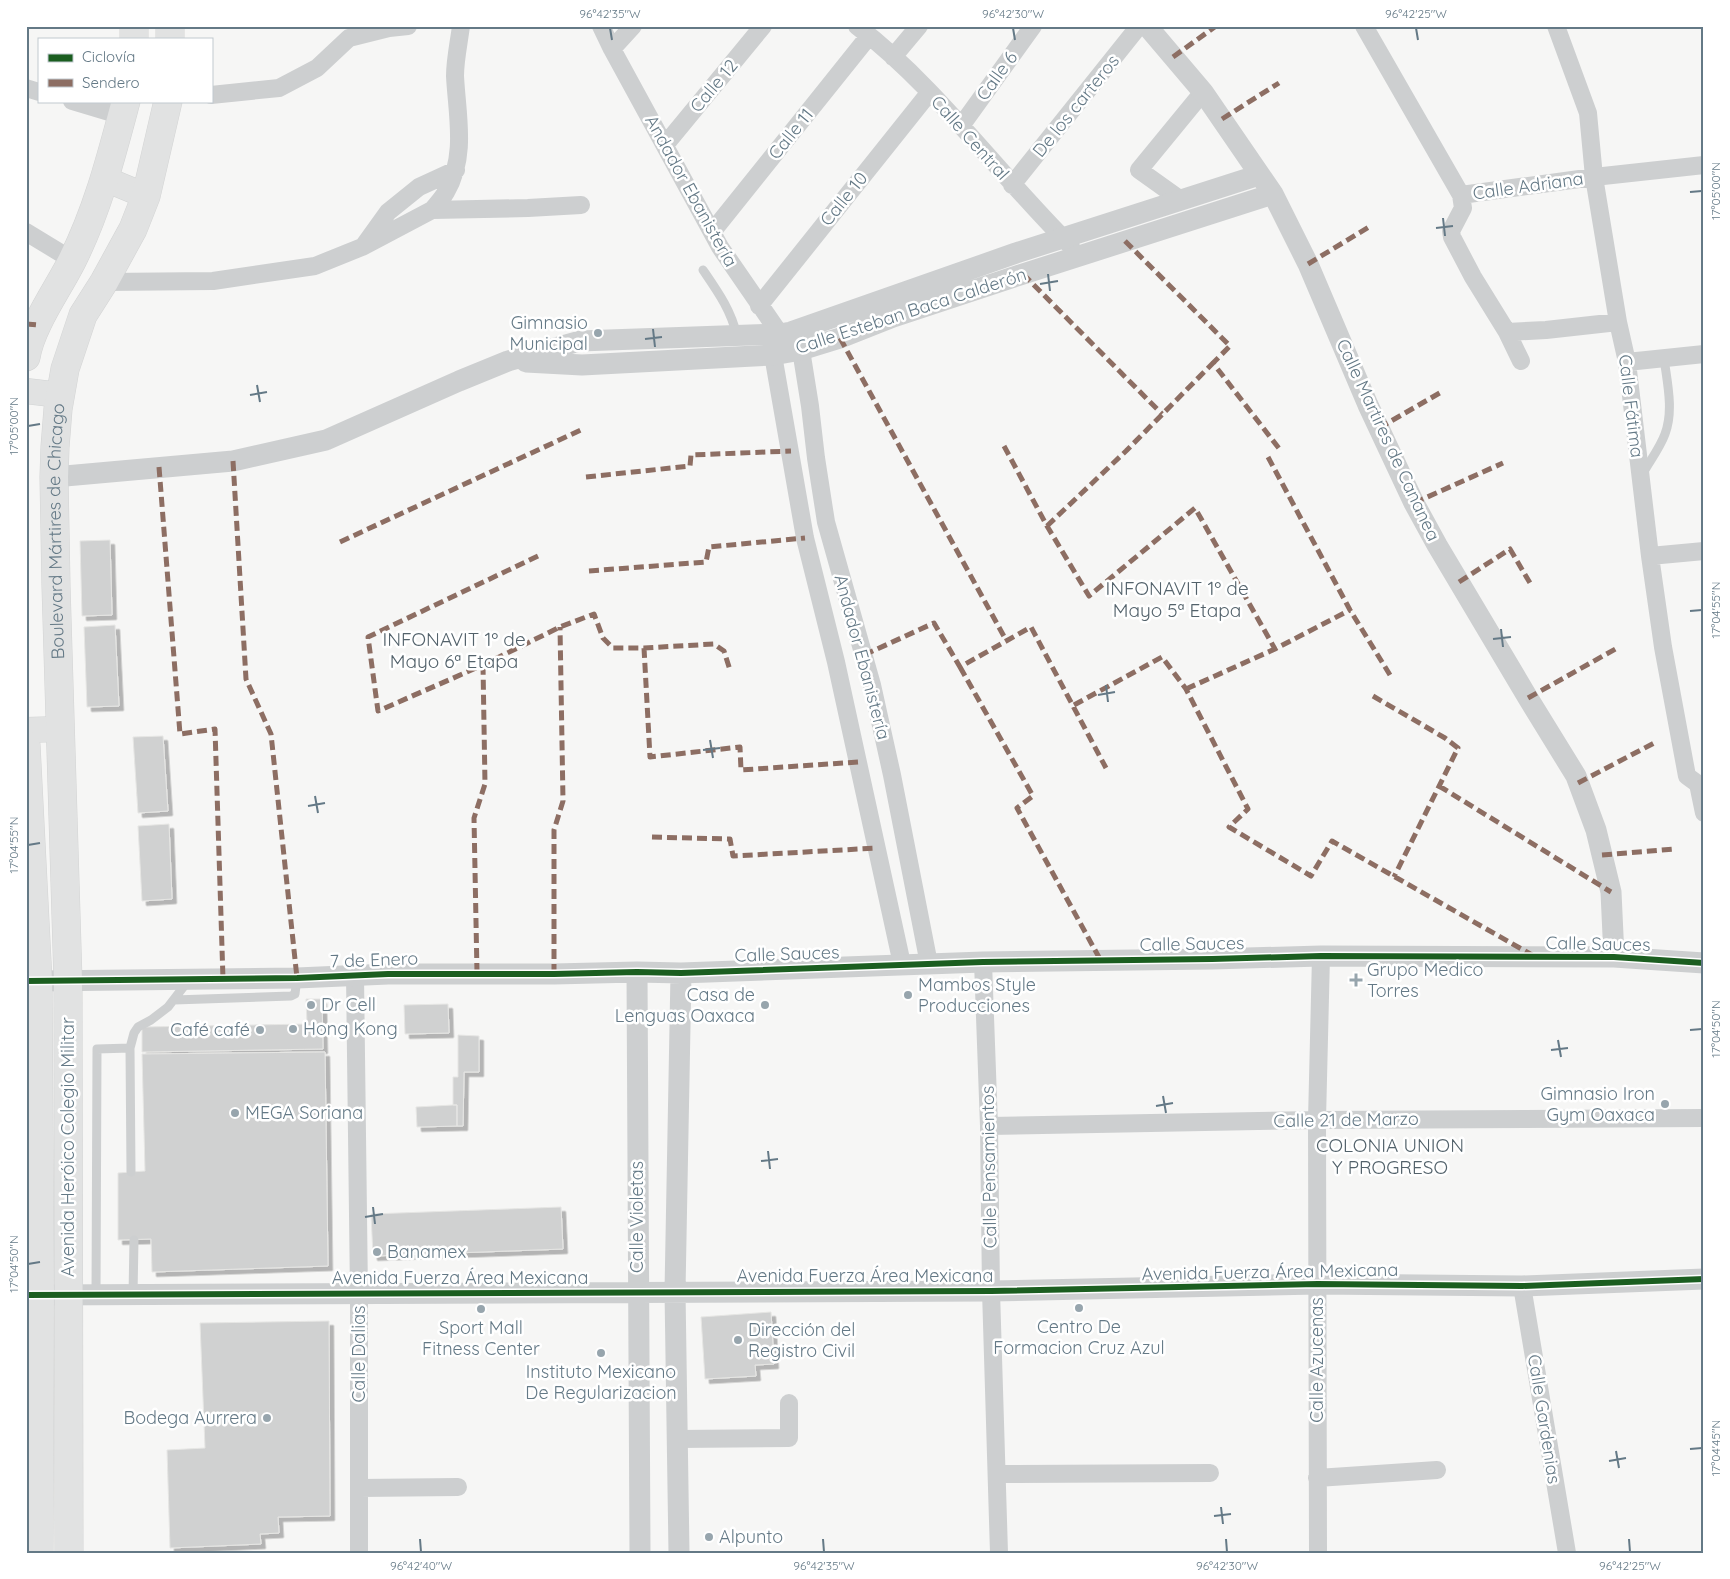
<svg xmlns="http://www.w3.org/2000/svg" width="1730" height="1579" viewBox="0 0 1730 1579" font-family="Quicksand,sans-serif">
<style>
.building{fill:#d0d1d1;stroke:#e6e6e4;filter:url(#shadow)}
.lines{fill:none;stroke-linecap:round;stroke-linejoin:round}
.secondary-casing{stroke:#d2d4d4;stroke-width:26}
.primary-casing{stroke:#d3d4d4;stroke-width:29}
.service{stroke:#cdcfd0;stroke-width:9}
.minor{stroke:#cdcfd0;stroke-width:18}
.tertiary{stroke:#cdcfd0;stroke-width:21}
.secondary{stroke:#e1e2e2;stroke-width:25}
.primary{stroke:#e1e2e2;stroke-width:28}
.quiet{stroke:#8d6e63;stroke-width:5;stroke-dasharray:10 5;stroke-linecap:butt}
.cycleway-casing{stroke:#fff;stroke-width:9}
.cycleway{stroke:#1b5e20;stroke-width:6}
.ticks{fill:none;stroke:#647986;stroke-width:2}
.poi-dot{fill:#97a5ad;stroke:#fff;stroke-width:2}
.labels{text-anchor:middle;stroke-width:5;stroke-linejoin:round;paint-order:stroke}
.street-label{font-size:18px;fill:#647986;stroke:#fff}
.poi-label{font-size:18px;fill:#647986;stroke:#fff;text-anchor:start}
.neighbourhood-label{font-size:19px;fill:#53626b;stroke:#fff}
.neatline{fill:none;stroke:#647986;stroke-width:2}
.ticks-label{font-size:12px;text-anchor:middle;fill:#647986}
</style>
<defs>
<filter id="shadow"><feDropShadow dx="4.5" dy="4.5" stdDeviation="0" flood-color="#0004"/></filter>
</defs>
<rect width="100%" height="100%" fill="#f6f6f5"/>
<path class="building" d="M110 540 112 615 82 616 80 541Z
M115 625 119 706 87 707 84 627Z
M163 736 168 811 138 813 133 737Z
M169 824 172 899 142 901 138 826Z
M306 999H322L323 1049 142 1052V1027L307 1024Z
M448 1004 449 1033 405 1034 404 1005Z
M458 1035 479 1036V1072H464L463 1126H457V1105H453V1077H458Z
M325 1052 328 1266 152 1272 151 1239 118 1240V1173L145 1171 142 1054Z
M453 1105H457V1126L417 1127 416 1107Z
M561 1207 563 1249 373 1256 371 1214Z
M771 1312 774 1364 755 1365 756 1376 705 1379 701 1317Z
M329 1321 330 1516 278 1517 279 1533 260 1534 261 1544 170 1548 167 1450 205 1448 200 1323Z"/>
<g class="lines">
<g class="secondary-casing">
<path id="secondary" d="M105 179 146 196
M26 391 60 395
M26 730 60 729"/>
</g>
<g class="primary-casing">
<g id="primary">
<path d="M134 26V39"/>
<path d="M170 26V39"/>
<path d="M26 357C31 326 58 289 72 261 98 209 111 157 126 101"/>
<path d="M26 745 38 981 40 1295 39 1553"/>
<path id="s1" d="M69 1553 68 981 56 586 54 477 55 447 58 409 65 369 83 315 104 282 133 229 146 196 168 101"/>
</g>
</g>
<path class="service" d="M703 270C718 292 731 310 737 336
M1642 475C1649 462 1660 448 1665 434 1674 410 1667 382 1664 358
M174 1000 291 996 295 994 297 978
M130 1048 134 1033 138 1027 151 1020 168 1007 188 981
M133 1295 134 1240
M96 1296 97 1049 130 1048 131 1172"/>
<path class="minor" d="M601 26 612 49 720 247 780 334 784 344
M857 26C938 88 998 174 1071 246
M1364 26 1461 195 1463 208 1451 231 1452 237 1473 277 1507 332 1521 361
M1556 26 1588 113 1594 177 1618 322 1627 362 1650 556 1663 647 1687 776 1698 784
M612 49 633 26
M893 57 919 26
M26 88 39 92
M211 95 279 88 317 68 349 38 389 28 408 26
M72 101 122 116
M961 126 1033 26
M665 145 763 26
M1012 185 1139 26
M1461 195 1594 177 1704 165
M1181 200 1139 170 1203 92
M432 210C437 204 442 199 446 192 467 156 457 115 455 76 455 60 459 42 461 26
M26 232 72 260
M712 232 869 36
M365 244 388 212 419 187 456 170
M104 282 213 281 315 266 362 247 432 210 528 208 581 205
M759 306 929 93
M1507 332 1546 330 1618 322
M801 350 810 406 816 458 826 522 872 685 892 775 929 964
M773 355 805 538 836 662 902 964
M1627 362 1704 354
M1650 556 1704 551
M1698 784 1704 813
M983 962 989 1126 991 1291 999 1553
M355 975 359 1294V1553
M989 1126 1317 1120 1704 1118
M1522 1286 1567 1553
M677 1439 789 1438V1403
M998 1474 1210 1473
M1317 1478 1437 1470
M359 1488 458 1487
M1318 1553 1317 1120 1321 956"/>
<path class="tertiary" d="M1147 26 1203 92 1273 194 1308 264 1368 405 1414 503 1437 545 1528 698 1576 776 1596 830 1611 892 1614 957
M526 362 582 365 773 355 801 350 840 338 893 317 1023 274 1273 194
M54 477 233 461 326 440 459 381 508 361 580 341 780 334 791 332 1016 253 1259 175
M637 972 640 1553
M38 981 297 978 388 974H554L637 972 681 973 983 962 1212 959 1321 956 1614 957 1704 963
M40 1295 991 1291 1318 1284 1522 1286 1704 1279
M679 1553 675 1291 681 973"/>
<use href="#secondary" class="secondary"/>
<use href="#primary" class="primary"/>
<path class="quiet" d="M1173 57 1216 26
M1222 119 1279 83
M1125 241 1230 346 1213 363 1281 451
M1308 264 1369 227
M1023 274 1162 414
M26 324 38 325
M840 338 1006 640
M1379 428 1443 391
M1004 446 1047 526 1089 596 1195 508 1275 649
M1268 457 1350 610 1390 675
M233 461 246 679 271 734 297 978
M159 467 180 734 215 729 223 979
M586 477 690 466 691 455 791 451
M1414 503 1503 463
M1047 526 1126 451 1213 363
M340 542 583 429
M538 556 368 637 378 711 483 665 560 627 594 614 603 638 613 648H644L714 644 724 651 730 670
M589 571 706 562 709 547 805 538
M1459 582 1510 549 1530 583
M644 648 650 757 740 747 741 770 858 762
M864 655 934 623 960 667 1031 627 1106 768
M960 667 1033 796 1017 808 1101 961
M1186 689 1275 649 1350 610
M1373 696 1445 738 1458 748 1394 877
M1528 698 1619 647
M1074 705 1162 657 1186 689 1248 809 1229 827 1311 876 1332 841 1532 955
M1578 783 1656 742
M1439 786 1611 892
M652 837 730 839 733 856 877 848
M1602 855 1674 849
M477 973 474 818 485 784 483 665
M554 974V830L563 801 560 627"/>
<g class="cycleway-casing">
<path id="cycleway" d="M26 981 297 978 388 974H554L637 972 681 973 983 962 1212 959 1321 956 1614 957 1704 963
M26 1295 991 1291 1318 1284 1522 1286 1704 1279"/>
</g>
<use href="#cycleway" class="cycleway"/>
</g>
<path class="ticks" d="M610 28 612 40M1013 28 1015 40M1416 28 1418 40M1690 192 1702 191M1443 218 1445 236M1436 228 1453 226M1048 274 1050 291M1040 284 1058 281M653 329 655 347M645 339 662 337M257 385 260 402M250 395 267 392M28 426 40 424M1690 611 1702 610M1501 629 1503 647M1493 639 1511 637M1106 685 1108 702M1098 695 1115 692M710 740 713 758M703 750 720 748M315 796 318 813M308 806 325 803M28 845 40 843M1690 1030 1702 1029M1558 1040 1561 1057M1551 1050 1568 1048M1163 1096 1166 1113M1156 1106 1173 1103M768 1151 770 1169M761 1161 778 1159M373 1207 375 1224M365 1217 383 1214M28 1264 40 1262M1690 1449 1702 1448M1616 1451 1619 1468M1609 1461 1626 1458M1221 1507 1223 1524M1214 1516 1231 1514M420 1539 421 1552M823 1539 824 1552M1226 1539 1227 1552M1629 1539 1630 1552"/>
<g class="poi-dot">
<circle cx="598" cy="333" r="5"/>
<path d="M1353.5 972.5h5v5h5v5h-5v5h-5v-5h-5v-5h5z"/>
<circle cx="908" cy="995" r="5"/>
<circle cx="311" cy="1005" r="5"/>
<circle cx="765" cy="1005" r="5"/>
<circle cx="293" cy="1029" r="5"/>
<circle cx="260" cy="1030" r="5"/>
<circle cx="1665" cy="1104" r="5"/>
<circle cx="235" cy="1113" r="5"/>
<circle cx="377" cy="1252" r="5"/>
<circle cx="1079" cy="1308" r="5"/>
<circle cx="481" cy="1309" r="5"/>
<circle cx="738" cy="1340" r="5"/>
<circle cx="601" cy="1353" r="5"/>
<circle cx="267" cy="1418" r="5"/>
<circle cx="709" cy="1537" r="5"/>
</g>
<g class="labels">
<g class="street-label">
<text transform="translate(997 76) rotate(-54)" y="6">Calle 6</text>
<text transform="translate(714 86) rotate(-50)" y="6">Calle 12</text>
<text transform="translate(1076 106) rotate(-51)" y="6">De los carteros</text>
<text transform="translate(791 134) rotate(-51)" y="6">Calle 11</text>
<text transform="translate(970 138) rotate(48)" y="6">Calle Central</text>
<text transform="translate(1528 186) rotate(-8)" y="6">Calle Adriana</text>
<text transform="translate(691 191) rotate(61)" y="6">Andador Ebanistería</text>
<text transform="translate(844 199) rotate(-51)" y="6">Calle 10</text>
<text transform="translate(911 311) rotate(-18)" y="6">Calle Esteban Baca Calderón</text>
<text transform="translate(1631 406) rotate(83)" y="6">Calle Fátima</text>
<text transform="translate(1388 440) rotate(65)" y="6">Calle Martires de Cananea</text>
<text dy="6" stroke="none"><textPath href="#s1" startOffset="1022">Boulevard Mártires de Chicago</textPath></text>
<text transform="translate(862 657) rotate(75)" y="6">Andador Ebanistería</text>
<text transform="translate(1192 944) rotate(-1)" y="6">Calle Sauces</text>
<text transform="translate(1598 944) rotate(1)" y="6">Calle Sauces</text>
<text transform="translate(787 954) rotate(-2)" y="6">Calle Sauces</text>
<text transform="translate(374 960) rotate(-2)" y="6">7 de Enero</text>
<text transform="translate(1346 1120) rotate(-1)" y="6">Calle 21 de Marzo</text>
<text transform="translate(68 1147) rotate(-90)" y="6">Avenida Heróico Colegio Militar</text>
<text transform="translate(989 1167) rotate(-91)" y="6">Calle Pensamientos</text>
<text transform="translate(637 1217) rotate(-90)" y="6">Calle Violetas</text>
<text transform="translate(1270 1272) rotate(-1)" y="6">Avenida Fuerza Área Mexicana</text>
<text x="865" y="1282">Avenida Fuerza Área Mexicana</text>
<text x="460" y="1284">Avenida Fuerza Área Mexicana</text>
<text transform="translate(359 1354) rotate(-90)" y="6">Calle Dalias</text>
<text transform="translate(1317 1360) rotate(-90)" y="6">Calle Azucenas</text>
<text transform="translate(1544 1419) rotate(81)" y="6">Calle Gardenias</text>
</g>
<g class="poi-label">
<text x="588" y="329" text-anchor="end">Gimnasio<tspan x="588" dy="21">Municipal</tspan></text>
<text x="1367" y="976">Grupo Medico<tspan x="1367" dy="21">Torres</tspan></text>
<text x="918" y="991">Mambos Style<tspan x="918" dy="21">Producciones</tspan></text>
<text x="755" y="1001" text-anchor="end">Casa de<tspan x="755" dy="21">Lenguas Oaxaca</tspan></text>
<text x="321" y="1011">Dr Cell</text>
<text x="303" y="1035">Hong Kong</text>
<text x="250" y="1036" text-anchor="end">Café café</text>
<text x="1655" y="1100" text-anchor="end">Gimnasio Iron<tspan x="1655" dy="21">Gym Oaxaca</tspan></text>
<text x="245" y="1119">MEGA Soriana</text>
<text x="387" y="1258">Banamex</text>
<text x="1079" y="1333" text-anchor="middle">Centro De<tspan x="1079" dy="21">Formacion Cruz Azul</tspan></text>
<text x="481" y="1334" text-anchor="middle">Sport Mall<tspan x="481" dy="21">Fitness Center</tspan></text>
<text x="748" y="1336">Dirección del<tspan x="748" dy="21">Registro Civil</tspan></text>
<text x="601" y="1378" text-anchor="middle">Instituto Mexicano<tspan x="601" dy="21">De Regularizacion</tspan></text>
<text x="257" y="1424" text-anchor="end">Bodega Aurrera</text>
<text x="719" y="1543">Alpunto</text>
</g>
<g class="neighbourhood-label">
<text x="1177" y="595">INFONAVIT 1º de<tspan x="1177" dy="22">Mayo 5ª Etapa</tspan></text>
<text x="454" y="646">INFONAVIT 1º de<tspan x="454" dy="22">Mayo 6ª Etapa</tspan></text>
<text x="1390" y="1152">COLONIA UNION<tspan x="1390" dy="22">Y PROGRESO</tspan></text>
</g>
</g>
<rect width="1730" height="1579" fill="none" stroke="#ffffff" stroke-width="55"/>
<rect x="38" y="38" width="175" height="65" fill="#ffffff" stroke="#c1c9cf"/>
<rect x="48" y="54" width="25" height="8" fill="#1b5e20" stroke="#c1c9cf"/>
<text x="82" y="62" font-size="15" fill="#647986">Ciclovía</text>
<rect x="48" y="79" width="25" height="8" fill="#8d6e63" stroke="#c1c9cf"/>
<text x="82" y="88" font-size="15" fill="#647986">Sendero</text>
<rect x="28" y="28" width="1674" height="1524" class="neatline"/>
<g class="ticks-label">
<text x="610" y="18">96°42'35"W</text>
<text x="1013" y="18">96°42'30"W</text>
<text x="1416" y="18">96°42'25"W</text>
<text transform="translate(1716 191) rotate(-90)" y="4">17°05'00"N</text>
<text transform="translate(14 426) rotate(-90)" y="4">17°05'00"N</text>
<text transform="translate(1716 610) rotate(-90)" y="4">17°04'55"N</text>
<text transform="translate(14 845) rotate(-90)" y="4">17°04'55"N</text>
<text transform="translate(1716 1029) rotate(-90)" y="4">17°04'50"N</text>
<text transform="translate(14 1264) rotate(-90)" y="4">17°04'50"N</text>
<text transform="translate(1716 1448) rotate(-90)" y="4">17°04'45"N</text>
<text x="421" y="1570">96°42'40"W</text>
<text x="824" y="1570">96°42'35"W</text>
<text x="1227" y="1570">96°42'30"W</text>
<text x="1630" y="1570">96°42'25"W</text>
</g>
</svg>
